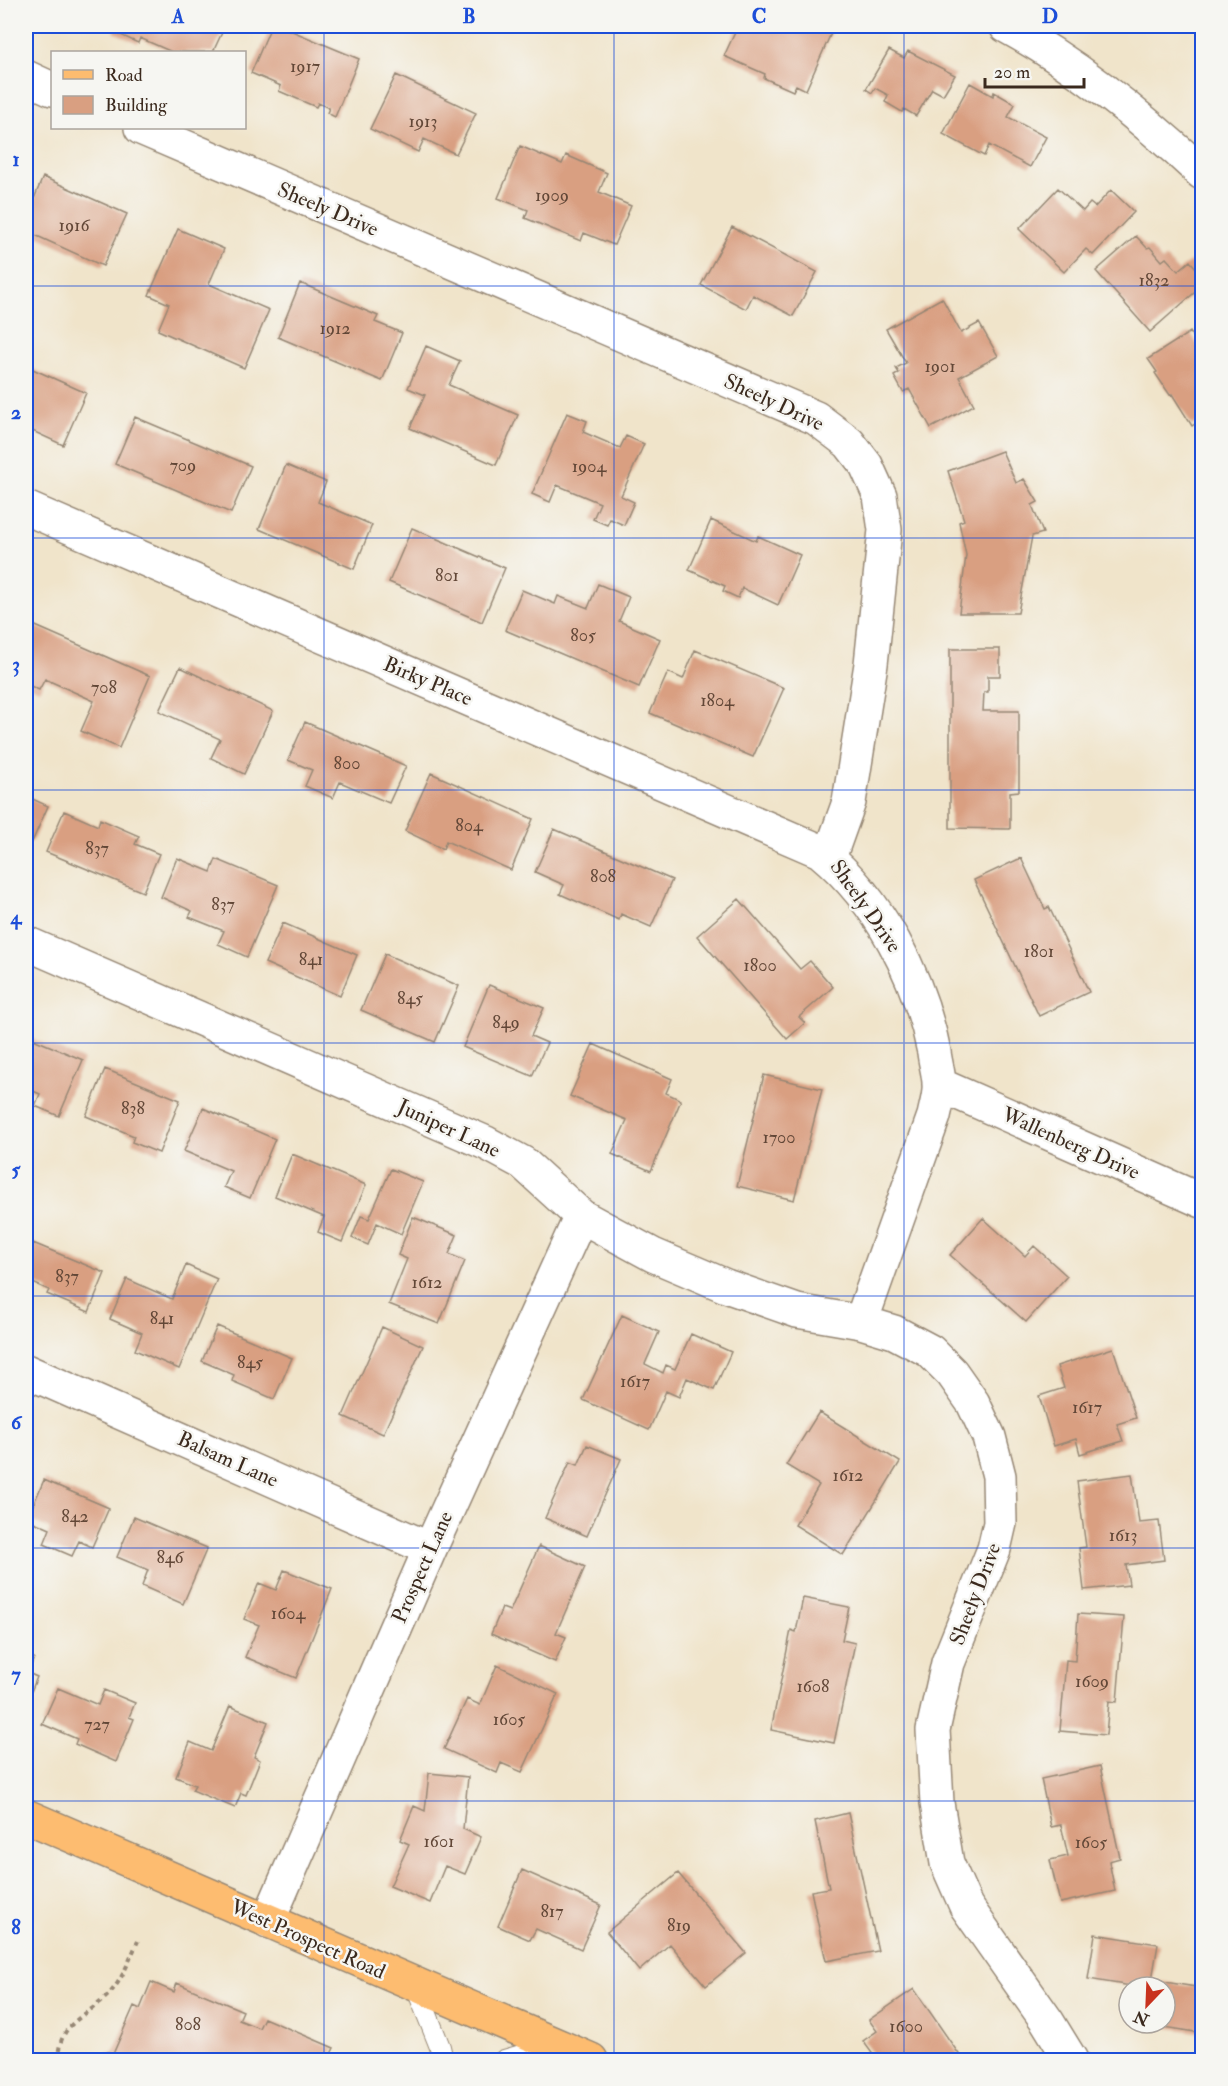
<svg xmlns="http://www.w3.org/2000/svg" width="1228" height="2086" viewBox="0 0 1228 2086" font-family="'IM FELL Double Pica',serif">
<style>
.building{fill:#d99f81}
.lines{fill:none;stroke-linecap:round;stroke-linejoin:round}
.lane-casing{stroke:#968774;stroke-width:22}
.street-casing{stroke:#968774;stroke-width:36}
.primary-casing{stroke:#968774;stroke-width:36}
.path{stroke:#968774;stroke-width:4;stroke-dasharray:4.5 4.5;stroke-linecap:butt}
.lane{stroke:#fff;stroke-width:20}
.street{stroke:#fff;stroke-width:33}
.primary{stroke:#fdbc6f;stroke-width:33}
.grid{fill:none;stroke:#1d4ed8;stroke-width:1.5;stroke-opacity:0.55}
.labels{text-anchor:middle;stroke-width:5;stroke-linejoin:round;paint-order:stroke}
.number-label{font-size:18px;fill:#624737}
.street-label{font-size:21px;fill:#3b2a1e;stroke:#f6f6f2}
.neatline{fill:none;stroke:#1d4ed8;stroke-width:2}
.grid-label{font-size:20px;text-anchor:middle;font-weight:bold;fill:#1d4ed8}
</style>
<rect width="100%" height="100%" fill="#f6f6f2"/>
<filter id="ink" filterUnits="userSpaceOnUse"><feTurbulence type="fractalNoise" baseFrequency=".0167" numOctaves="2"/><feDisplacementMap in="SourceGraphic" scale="12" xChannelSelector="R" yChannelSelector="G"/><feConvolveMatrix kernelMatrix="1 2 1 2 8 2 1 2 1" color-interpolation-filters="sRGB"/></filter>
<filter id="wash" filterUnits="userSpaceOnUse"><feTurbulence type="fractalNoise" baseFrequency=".008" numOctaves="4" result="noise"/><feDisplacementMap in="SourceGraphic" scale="24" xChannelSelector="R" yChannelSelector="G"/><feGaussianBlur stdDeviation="1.35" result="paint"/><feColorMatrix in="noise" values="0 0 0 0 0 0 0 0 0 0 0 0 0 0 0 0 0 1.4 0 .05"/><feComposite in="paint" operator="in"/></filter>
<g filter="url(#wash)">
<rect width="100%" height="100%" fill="#f0e4ca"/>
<g id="blocks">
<path class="building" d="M117 26H225L213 52H172L140 38 138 43 114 32Z
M271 26H280L359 59 335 117 327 113 329 108 318 103 316 107 279 91 281 86 251 73Z
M738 26H819L832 31 806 90 796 85 793 91 764 78 765 74 724 56Z
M889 50 904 58 908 51 955 75 943 95 932 89 916 116 904 109 902 112 885 102 888 95 875 88 872 93 866 89Z
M396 75 476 113 456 154 424 139 418 152 370 129Z
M970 83 993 96 994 92 1015 104 1008 117 1046 137 1030 167 989 145 984 156 943 134Z
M520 146 562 164 566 155 607 173 599 192 631 206 614 245 584 233 581 241 525 218 528 210 498 198Z
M43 177 127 214 103 266 26 231V218Z
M1058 188 1083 211 1090 203 1095 207 1111 190 1134 212 1093 255 1086 249 1064 272 1019 229Z
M732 227 817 272 793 316 753 295 746 309 701 285Z
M178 229 224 249 209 284 269 310 244 368 158 330 169 304 149 295Z
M1136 236 1147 248 1150 247 1162 261 1166 258 1178 271 1190 261 1202 275V286L1150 332 1096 271Z
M300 283 378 316 375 322 402 333 382 381 278 337Z
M942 298 961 333 979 323 998 356 959 377 974 405 931 428 909 389 903 392 894 376 899 373 896 368 906 363 886 329Z
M1190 332 1200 348 1202 346V419L1192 426 1172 394 1170 395 1155 373 1157 372 1148 359Z
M426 346 460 361 449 385 518 415 496 465 410 428 425 395 408 388Z
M26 366 86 393 63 445 26 428Z
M567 413 587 421 583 432 620 448 626 436 644 444 621 496 634 502 624 525 610 519 607 525 593 519 600 503 557 485 550 502 532 494Z
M135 417 251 466 231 513 115 464Z
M1002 451 1016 483 1024 479 1038 502 1032 505 1043 533 1032 536 1018 613H959L966 555 959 522 964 520 948 471Z
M286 465 326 482 318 502 372 525 354 569 259 529Z
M711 520 756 541 758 536 800 555 778 605 742 588 738 598 723 591 725 586 689 570Z
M412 528 505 568 482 622 389 582Z
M598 584 629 597 619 621 660 639 639 687 505 630 522 590 555 604 558 596 588 608Z
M31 624 150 676 119 748 81 731 94 701 45 679 39 690 26 684V635Z
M950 649H1000V676H988V692H984L983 711H1019V791L1010 792V829L950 828Z
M695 650 784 688 753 757 650 713 668 672 683 679Z
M180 667 273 711 244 774 211 758 220 739 159 711Z
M305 722 406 766 389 803 340 782 333 798 305 786 312 770 288 760Z
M431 773 533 819 511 870 446 841 443 849 405 831Z
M26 796 48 806 32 842 26 839Z
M64 811 98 826 100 819 139 836 135 844 159 854 143 892 46 852Z
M554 829 672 880 651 927 621 914 619 920 560 894 564 885 535 872Z
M177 858 211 872 216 859 278 885 247 957 218 944 224 931 189 917 192 911 161 897Z
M1021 858 1045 909 1049 907 1089 992 1039 1016 974 880Z
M739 899 800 969 810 961 833 987 799 1017 805 1023 787 1039 697 936Z
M283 923 357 955 340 996 265 963Z
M385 954 459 986 435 1042 361 1010Z
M489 985 544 1008 531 1036 547 1043 532 1076 463 1047Z
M26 1036 83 1060 59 1116 35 1106 40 1094 26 1088Z
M593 1044 672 1079 666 1093 681 1100 651 1171 612 1154 627 1120 570 1096Z
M105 1069 180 1100 159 1153 132 1142 134 1136 86 1116Z
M764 1075 822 1089 794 1200 737 1186Z
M203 1108 275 1139 250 1198 224 1187 231 1171 184 1151Z
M292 1154 366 1185 342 1242 318 1232 324 1217 275 1196Z
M391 1169 423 1182 401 1234 377 1223 368 1245 352 1238 361 1216 369 1219Z
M413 1217 457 1235 449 1254 465 1261 439 1324 389 1304 407 1259 398 1255Z
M983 1218 1025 1256 1034 1246 1067 1276 1026 1322 950 1255Z
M33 1243 105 1273 89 1312 47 1294 49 1290 26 1280V1259Z
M186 1265 217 1279 179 1369 135 1350 142 1333 110 1319 127 1279 172 1299Z
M622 1315 659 1332 645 1364 663 1373 666 1365 675 1369 691 1334 731 1352 714 1390 687 1378 679 1397 666 1391 649 1430 583 1400Z
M217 1326 292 1358 274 1399 232 1381 234 1375 202 1361Z
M382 1327 423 1346 383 1434 343 1416Z
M1113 1348 1136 1418 1117 1424 1123 1441 1080 1454 1076 1439 1054 1446 1039 1396 1064 1388 1057 1366Z
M819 1412 900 1462 843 1555 795 1525 819 1485 786 1465Z
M587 1445 621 1459 587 1536 545 1518 570 1462 578 1465Z
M1132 1474 1139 1523 1159 1521 1164 1560 1126 1565 1129 1585 1084 1590 1079 1548 1086 1547 1077 1481Z
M44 1480 109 1508 92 1547 79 1541 72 1556 44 1544 50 1529 27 1519Z
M134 1517 207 1548 183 1604 142 1586 148 1570 117 1557Z
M539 1546 585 1567 556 1633 566 1637 555 1662 491 1634 502 1608 510 1611Z
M284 1570 332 1589 296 1678 245 1657 259 1625 244 1619 259 1583 276 1590Z
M803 1598 849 1607 842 1640 855 1643 834 1743 771 1730 791 1630 796 1632Z
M1078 1614 1124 1617 1117 1702 1109 1701 1106 1735 1060 1731 1066 1660 1075 1661Z
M26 1655 34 1658 28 1673 37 1677 26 1704Z
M497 1665 558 1694 522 1772 501 1763 497 1773 444 1749 467 1699 480 1705Z
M58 1688 98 1705 104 1690 135 1703 129 1717 134 1719 116 1762 75 1744 77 1739 42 1724Z
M230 1706 268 1722 254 1757 260 1760 246 1795 241 1793 235 1808 192 1790 195 1785 176 1777 190 1742 211 1751Z
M1100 1766 1120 1858 1109 1861 1115 1891 1060 1903 1050 1860 1068 1856 1061 1825 1051 1827 1041 1779Z
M429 1773 468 1777 463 1829 481 1837 465 1874 445 1866 430 1903 390 1886 409 1844 400 1840 414 1806 425 1811Z
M848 1813 878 1951 826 1961 811 1891 829 1888 815 1821Z
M522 1870 601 1905 581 1949 536 1929 530 1940 498 1926Z
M678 1873 746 1953 706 1986 670 1944 639 1971 607 1932Z
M1095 1934 1158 1944 1152 1980 1202 1988V2033L1145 2024 1165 2023V1987H1137L1088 1979Z
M151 1982 174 1992 177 1983 243 2011 239 2020 259 2028 264 2018 334 2048 329 2058 335 2060H104L108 2052 113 2054 134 2006 140 2009Z
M914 1989 963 2060H877L863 2041 877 2031 869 2020Z"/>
</g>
</g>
<g filter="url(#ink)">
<use href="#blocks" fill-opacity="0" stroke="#968774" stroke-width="1.5"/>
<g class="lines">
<g class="lane-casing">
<path id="lane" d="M416 1987 440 2047 443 2060
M504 2060 555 2045"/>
</g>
<g class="street-casing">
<path id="street" d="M1006 26C1077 65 1143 118 1202 173
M26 77 52 89
M141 128 816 418 849 443 866 465 880 496 885 530 871 664 849 802 829 858
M26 508 820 851C880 901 919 976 934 1052 935 1062 939 1074 939 1084 940 1094 936 1106 934 1116L861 1322
M26 943 486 1143 523 1163 581 1216 653 1255 726 1286 797 1311 861 1322 894 1332 930 1351 952 1373 973 1403 989 1437 999 1476 1000 1523 994 1549 948 1663 933 1730 937 1803 947 1863 966 1906 1047 2021 1071 2060
M940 1085 1202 1201
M26 1371 430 1549
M268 1921 430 1549 581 1216"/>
</g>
<g class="primary-casing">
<path id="primary" d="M26 1816 591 2060"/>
</g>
<path class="path" d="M58 2060C59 2022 83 2019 106 1997 122 1982 129 1960 138 1941"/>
<use href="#lane" class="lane"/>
<use href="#street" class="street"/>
<use href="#primary" class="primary"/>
</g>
</g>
<path class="grid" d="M324 26V2060M614 26V2060M904 26V2060M26 286H1202M26 538H1202M26 790H1202M26 1043H1202M26 1296H1202M26 1548H1202M26 1801H1202"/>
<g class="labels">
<g class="number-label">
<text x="305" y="72">1917</text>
<text x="423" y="127">1913</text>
<text x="552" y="201">1909</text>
<text x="74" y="231">1916</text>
<text x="1154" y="286">1832</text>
<text x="335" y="334">1912</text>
<text x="940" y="372">1901</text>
<text x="183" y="471">709</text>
<text x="589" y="472">1904</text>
<text x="447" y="581">801</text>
<text x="583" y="641">805</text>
<text x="104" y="693">708</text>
<text x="717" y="706">1804</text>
<text x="347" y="769">800</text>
<text x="469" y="831">804</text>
<text x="97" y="854">837</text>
<text x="603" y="882">808</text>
<text x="223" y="910">837</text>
<text x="1039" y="957">1801</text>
<text x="311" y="965">841</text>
<text x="760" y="971">1800</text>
<text x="410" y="1004">845</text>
<text x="506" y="1028">849</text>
<text x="133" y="1114">838</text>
<text x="779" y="1143">1700</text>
<text x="67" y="1282">837</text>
<text x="427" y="1288">1612</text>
<text x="162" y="1324">841</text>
<text x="250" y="1368">845</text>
<text x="635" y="1387">1617</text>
<text x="1087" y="1413">1617</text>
<text x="848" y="1481">1612</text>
<text x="75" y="1522">842</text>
<text x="1123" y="1541">1613</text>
<text x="170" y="1563">846</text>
<text x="288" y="1619">1604</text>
<text x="1092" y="1687">1609</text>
<text x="813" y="1692">1608</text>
<text x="509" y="1725">1605</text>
<text x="97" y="1730">727</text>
<text x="439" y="1847">1601</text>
<text x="1091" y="1848">1605</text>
<text x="552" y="1917">817</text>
<text x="679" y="1931">819</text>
<text x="188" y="2030">808</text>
<text x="906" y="2032">1600</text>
</g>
<g class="street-label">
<text transform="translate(328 209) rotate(23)" y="7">Sheely Drive</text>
<text transform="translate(774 402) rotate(25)" y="7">Sheely Drive</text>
<text transform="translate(428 681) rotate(23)" y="7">Birky Place</text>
<text transform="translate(866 906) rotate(55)" y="7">Sheely Drive</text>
<text transform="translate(449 1128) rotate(25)" y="7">Juniper Lane</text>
<text transform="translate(1071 1143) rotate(24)" y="7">Wallenberg Drive</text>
<text transform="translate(228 1459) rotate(24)" y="7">Balsam Lane</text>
<text transform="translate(422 1567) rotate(-66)" y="7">Prospect Lane</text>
<text transform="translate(975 1594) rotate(-69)" y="7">Sheely Drive</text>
<text transform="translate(308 1939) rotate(24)" y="7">West Prospect Road</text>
</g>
</g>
<rect width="1228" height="2086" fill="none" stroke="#f6f6f2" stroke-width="66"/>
<rect x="51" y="51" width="195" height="78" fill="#f6f6f2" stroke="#aba49d" stroke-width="1.5"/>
<rect x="63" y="70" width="30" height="9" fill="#fdbc6f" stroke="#aba49d" stroke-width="1.5"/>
<text x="105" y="81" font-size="18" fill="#3b2a1e">Road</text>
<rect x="63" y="96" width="30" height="18" fill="#d99f81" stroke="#aba49d" stroke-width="1.5"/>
<text x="105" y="111" font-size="18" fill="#3b2a1e">Building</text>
<g transform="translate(1147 2005) rotate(203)"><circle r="28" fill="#f6f6f2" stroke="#aba49d" stroke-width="1.5"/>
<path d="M0-4.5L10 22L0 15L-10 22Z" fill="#c8321e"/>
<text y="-9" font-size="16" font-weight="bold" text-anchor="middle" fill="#3b2a1e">N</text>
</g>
<path d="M985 78v9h99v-9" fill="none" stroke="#3b2a1e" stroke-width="3"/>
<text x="994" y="78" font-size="18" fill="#3b2a1e" stroke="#f6f6f2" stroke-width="4.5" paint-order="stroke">20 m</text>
<rect x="33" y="33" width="1162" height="2020" class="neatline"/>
<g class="grid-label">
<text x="178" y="23">A</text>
<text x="469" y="23">B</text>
<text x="759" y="23">C</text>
<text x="1050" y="23">D</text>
<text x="16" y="166">1</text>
<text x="16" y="419">2</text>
<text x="16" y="671">3</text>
<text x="16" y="924">4</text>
<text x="16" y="1176">5</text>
<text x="16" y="1429">6</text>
<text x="16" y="1681">7</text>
<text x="16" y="1934">8</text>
</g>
</svg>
